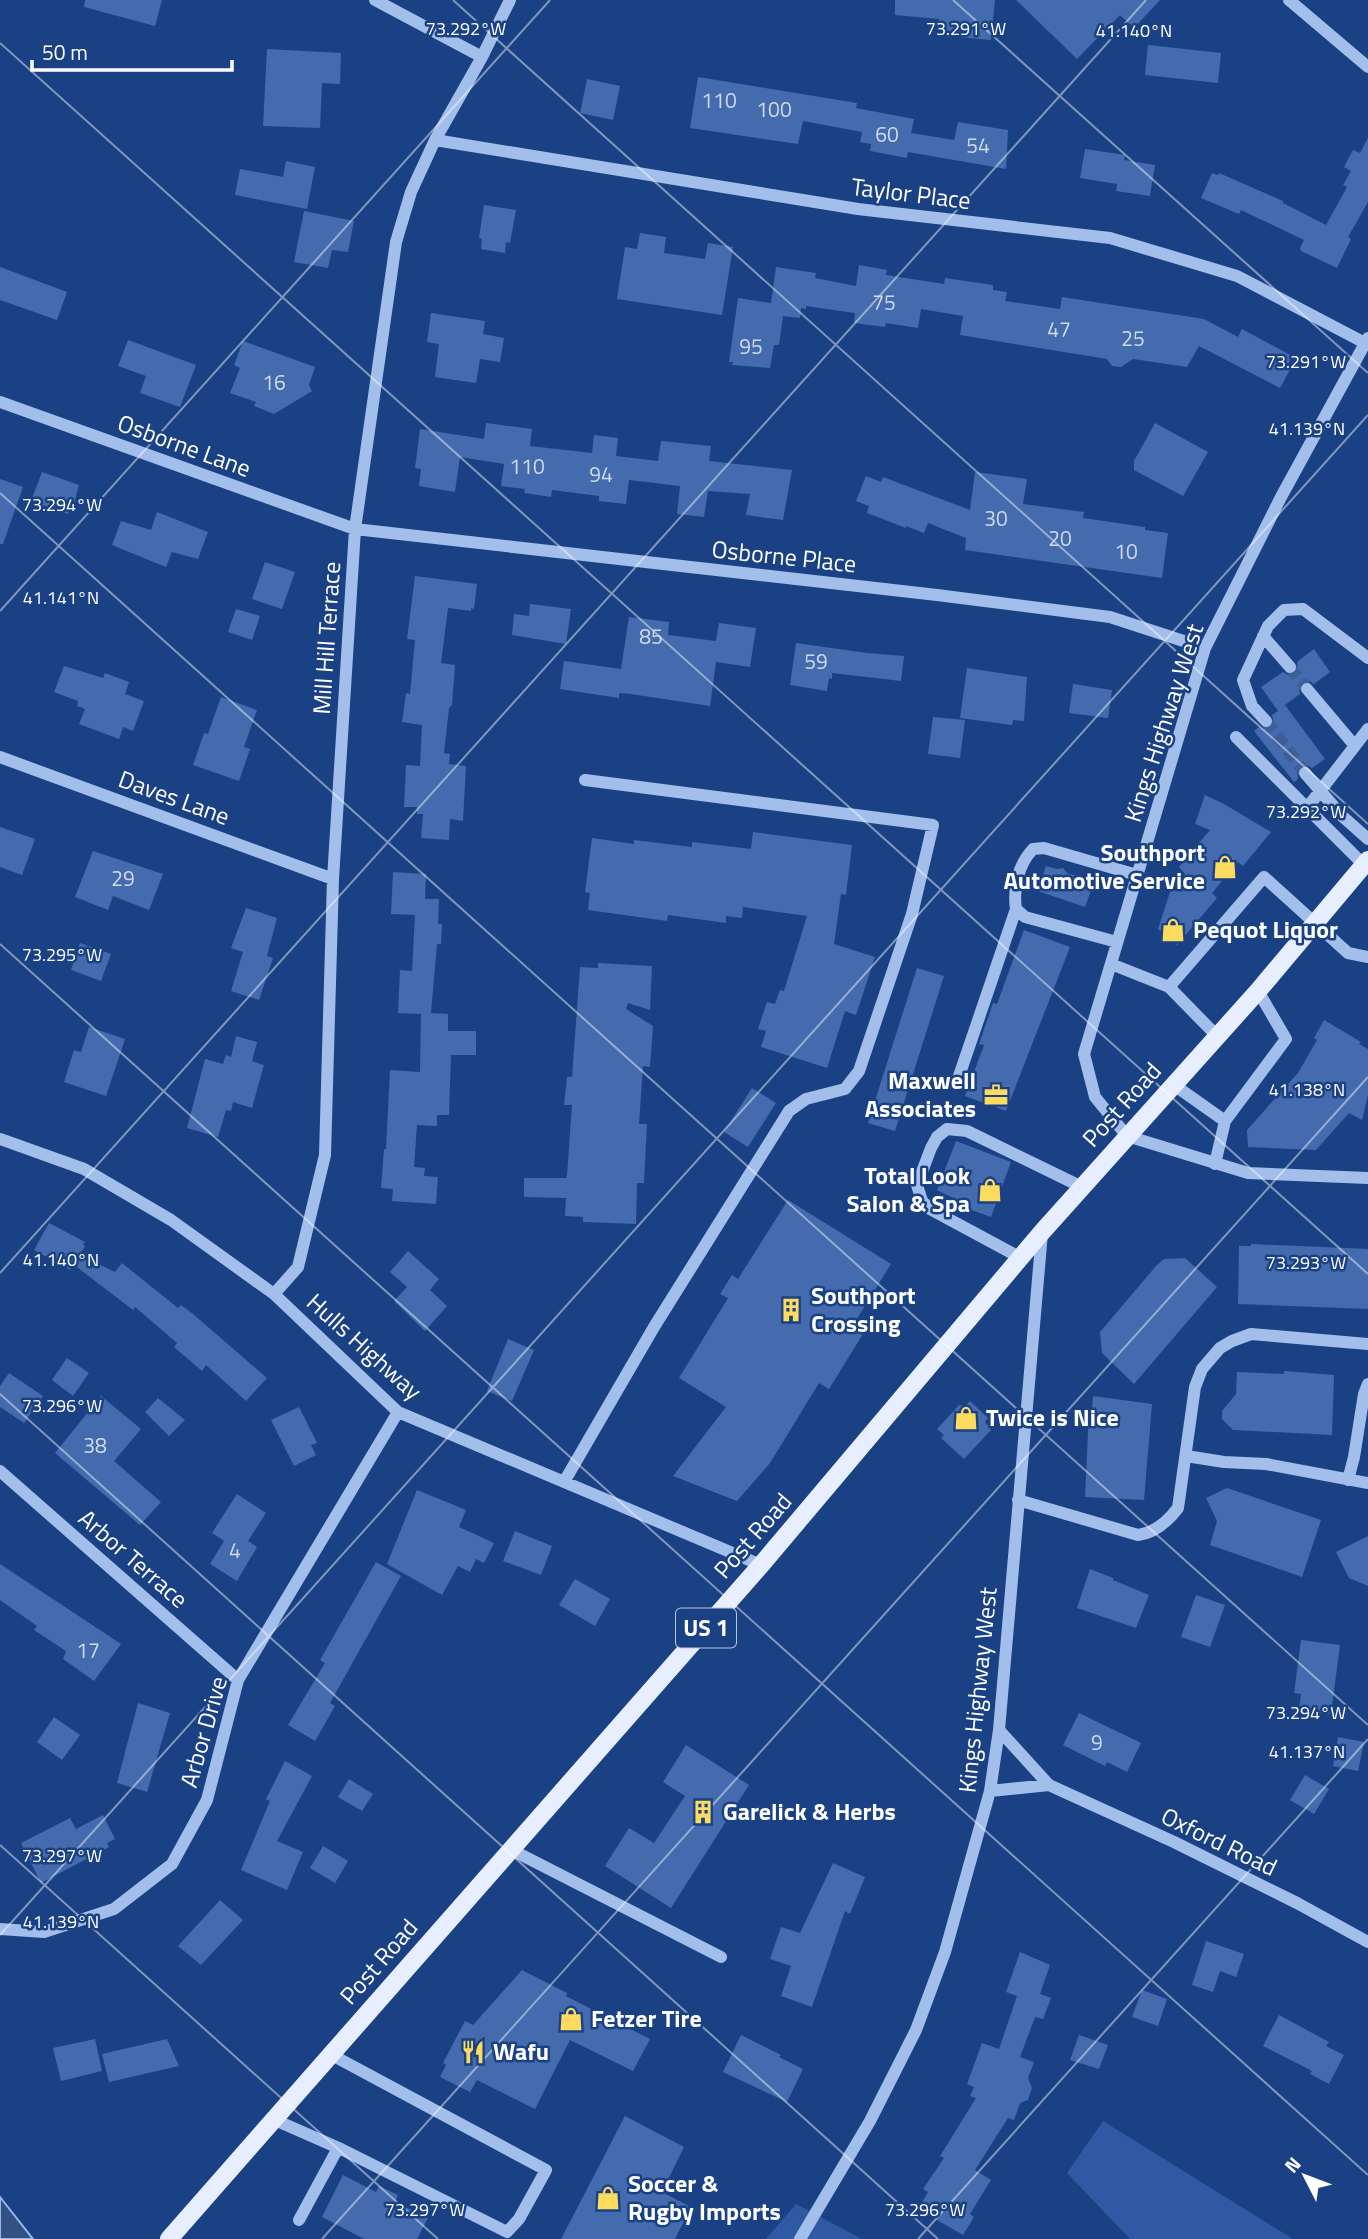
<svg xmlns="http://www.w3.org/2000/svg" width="1368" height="2239" viewBox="0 0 1368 2239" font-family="'Titillium Web',sans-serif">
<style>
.green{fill:#2f5aa3}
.water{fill:#345182;stroke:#95b7ed;stroke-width:2}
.building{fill:#446bae}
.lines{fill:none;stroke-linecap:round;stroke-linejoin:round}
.minor-tunnel{stroke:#3d5e97;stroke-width:12;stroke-dasharray:12 6;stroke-linecap:butt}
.minor{stroke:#a2beeb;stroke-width:12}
.major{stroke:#e7eeff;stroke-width:18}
.ticks{fill:none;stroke:#fff;stroke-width:2;stroke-opacity:0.45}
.labels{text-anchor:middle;stroke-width:5;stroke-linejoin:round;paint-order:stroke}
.number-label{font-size:21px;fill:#d0daeb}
.shield{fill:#1b4185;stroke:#bbc6da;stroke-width:2}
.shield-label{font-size:23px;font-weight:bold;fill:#fff}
.street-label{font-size:24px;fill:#fff;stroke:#1b4185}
.poi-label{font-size:24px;font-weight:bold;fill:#fff;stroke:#1b4185;text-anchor:start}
.ticks-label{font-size:18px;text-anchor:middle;fill:#fff;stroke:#1b4185;stroke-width:5;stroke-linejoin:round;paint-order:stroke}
</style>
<rect width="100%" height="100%" fill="#1b4185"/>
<path class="green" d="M1103 2121 1293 2239H1130L1067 2173Z
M796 2204 862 2239H766Z"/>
<path class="water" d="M0 2197 33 2239H0Z"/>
<path class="building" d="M85 0H162L155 26 84 7Z
M895 0H995L991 40 937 35 939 19 895 15Z
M1016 0H1160L1134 28 1120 15 1077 59Z
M1148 45 1221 53 1218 83 1145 75Z
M267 49 341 53 340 84 322 83 320 128 263 126Z
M698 77 857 103 856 108 914 119 911 133 954 140 958 122 1008 130 1006 169 908 152 907 158 870 151 871 144 860 142 862 132 803 121 798 144 690 128Z
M587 79 620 86 613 120 580 113Z
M1368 138V202L1348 237 1351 239 1337 268 1301 251 1300 248 1304 240 1241 210 1239 214 1201 198 1212 173 1218 175 1219 173 1283 201V203L1326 225 1347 187 1343 185 1351 171 1344 167 1353 150 1360 153Z
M1085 149 1125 155 1124 160 1155 165 1150 196 1116 191 1117 184 1080 178Z
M286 161 315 167 307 209 235 195 240 169 283 177Z
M484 205 516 210 510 243 506 242 505 253 481 249 482 239 479 238Z
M304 211 354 221 348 252 332 250 328 268 294 262Z
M640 233 666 237 664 253 705 259 708 243 733 247 722 315 617 299 625 247 637 249Z
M859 265 887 270 886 275 944 284 945 278 993 285V290L1007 292 1005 301 1060 309 1062 297 1204 319 1238 337 1242 329 1292 356 1287 366 1291 368 1280 388 1199 346 1187 367 1133 359 1121 367 1112 366 1107 359 960 335 963 316 921 309 918 328 886 323 885 327 854 323 855 313 806 306V309L801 308 800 318 783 316 779 345H774L770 368 732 365 733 362H729L738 298 771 303 776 267 816 273 815 278 856 286Z
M0 267 67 292 57 320 0 300Z
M431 313 485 321 483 334 504 338 500 362 480 359 476 383 435 377 439 344 427 342Z
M128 340 196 365 180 407 140 393 146 376 118 366Z
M243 341 315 367 309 385 312 391 274 414 254 406 256 402 230 393 240 368 234 365Z
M486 423 532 429 530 446 592 453 594 435 618 438 616 456 658 461 661 441 711 446 709 461 792 470 783 520 746 515 750 494 708 491 704 517 677 514 680 486 629 480 626 504 599 501V496L552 490 551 497 524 493 525 489 501 486 504 464 460 457 455 492 419 486 421 469 415 468 420 429 484 439Z
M1155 423 1208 452 1183 496 1134 470V461Z
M42 472 79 485 74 504H72L68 514 31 501Z
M975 472 1027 479 1023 504 1084 512 1083 518 1145 527V530L1168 533 1162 578 965 550 966 538 928 523 924 533 906 526V528L867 513 869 506 856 501 866 476 881 482 883 477 970 510Z
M0 479 23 487 3 544H0Z
M157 512 208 532 198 559 172 552 166 567 112 545 121 521 151 530Z
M265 562 295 572 282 609 252 599Z
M415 576 477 584 474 609 471 608V611L448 608 441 663 455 665 452 705 449 708 444 753 450 754 449 764 466 766 463 821 450 819 449 840 421 838 423 814H417V807H404L406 765 420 766 422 725 402 722 406 693 410 694 415 640 407 639Z
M530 604 571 609 566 644 512 635 514 614 529 616Z
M236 609 260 616 252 640 228 632Z
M629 617 669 622 668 635 716 641 719 623 756 628 750 667 716 662 710 706 631 694 619 693V698L560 689 564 661 621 669Z
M796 643 867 653 904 656 901 681 832 673V679L829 678 827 691 790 685Z
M1314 649 1330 672 1314 684 1309 681 1302 682 1299 687 1300 694 1285 705 1325 759 1312 768 1307 765 1300 766 1297 771 1298 779 1294 782 1254 731 1259 727 1264 729 1271 728 1274 723 1272 715 1278 711 1261 687 1283 672 1288 675 1295 674 1298 669 1297 662Z
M64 666 103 678 105 673 129 682 125 694 144 701 133 731 123 727 119 739 79 724 85 709 77 706 78 701 54 692Z
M967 668 1027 677 1024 721 1013 720 1012 725 960 718Z
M1073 684 1112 690 1108 718 1069 713Z
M221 697 257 710 244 747 250 749 239 781 193 765 204 733 208 734Z
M933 717 965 720 960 758 928 754Z
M1205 795 1224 804 1271 832 1243 866 1238 862 1212 893 1217 898 1177 945 1158 929 1170 892 1185 874 1179 867 1210 830 1195 824Z
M0 827 35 839 22 875 0 867Z
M753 832 852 845 846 895 841 894 834 944 875 957 856 1015 845 1011 827 1068 761 1047 766 1031 758 1029 767 1002 775 1004 780 990 784 991 807 916 743 907 742 918 726 916V923L668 915 667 921 588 910 590 893 585 892 592 838 634 844V840L692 847V842L751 849Z
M93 851 163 874 149 910 113 896 108 910 75 897Z
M1046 866 1057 869 1063 868 1067 873 1094 882 1085 907 1038 891Z
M393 872 426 874 425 899H439L438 924H442L441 944H437L431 1013 448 1014V1031H476V1055H451L449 1115H437V1126L417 1125 414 1167 425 1168 424 1176 438 1177 436 1204 392 1201 393 1189 381 1188 384 1149H386L390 1070 420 1072 421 1014 398 1013 400 970 412 971 415 915 391 914Z
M246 908 277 918 267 956 273 958 259 1000 231 991 243 952 231 948Z
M1024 930 1070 947 1006 1111 965 1096 984 1045 979 1044 993 1003 997 1004Z
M80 943 111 954 101 981 71 970Z
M598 963 652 966 650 1010 628 1003 626 1009 653 1026 650 1067 643 1066 639 1124H647L644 1183H637L636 1224 583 1222V1217L565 1216 566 1198 524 1197V1178H566L567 1176 572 1105H564L567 1077H572L580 967 598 968Z
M917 968 944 976 895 1131 868 1123Z
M1324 1020 1361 1042 1359 1044 1368 1049V1095L1362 1120 1349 1113 1316 1150 1248 1147 1247 1130 1298 1073 1317 1040 1314 1038Z
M89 1027 125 1039 106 1096 64 1082 74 1050 81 1052Z
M236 1036 257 1042 252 1061 264 1065 252 1108 233 1102 231 1111 226 1110 218 1137 187 1128 205 1059 223 1064 226 1055 231 1057Z
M752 1088 776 1103 748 1147 724 1132Z
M956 1141 1011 1162 991 1217 960 1206 961 1202 937 1190Z
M788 1200 891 1264 855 1322 866 1329 829 1389 819 1383 770 1463 737 1501 673 1476 726 1407 679 1378 728 1298 720 1294 732 1275 738 1279Z
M49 1223 85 1242 83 1244 85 1246 80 1255 115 1272 122 1263 178 1308 181 1305 193 1314 267 1378 246 1401 206 1365 202 1371 174 1347 177 1343 135 1307 133 1310 73 1264 70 1270 34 1250Z
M1251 1244 1368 1249V1309L1238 1304 1239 1246H1251Z
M408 1251 439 1279 430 1290 447 1306 425 1331 394 1301 407 1287 390 1272Z
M1185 1258 1217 1287 1134 1384 1102 1353 1100 1332 1156 1266 1164 1259Z
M508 1339 534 1350 512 1401 487 1391Z
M67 1358 89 1373 73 1396 52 1380Z
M1284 1371 1334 1375 1332 1435 1233 1430 1222 1419V1411L1236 1394 1237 1372 1284 1374Z
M9 1373 43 1396 24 1423 0 1407V1386Z
M101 1396 141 1429 114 1461 161 1502 140 1525 55 1453Z
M1093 1396 1152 1404 1144 1500 1085 1497 1089 1411H1092Z
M158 1398 185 1420 169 1436 145 1412Z
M970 1401 988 1418 985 1422 991 1430 964 1459 941 1438 944 1435 937 1429 959 1405 965 1406Z
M299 1407 317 1443 311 1445 316 1455 294 1466 271 1420Z
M1227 1488 1321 1520 1302 1577 1210 1545 1217 1521 1206 1498Z
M417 1490 466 1510 459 1527 494 1543 484 1563 476 1559 470 1572 458 1566 442 1595 387 1564Z
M237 1494 266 1513 248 1541 257 1547 237 1581 210 1564 224 1541 212 1533Z
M515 1531 552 1546 541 1575 503 1561Z
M1368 1536V1586L1349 1578 1336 1552Z
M376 1562 401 1576 330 1703 335 1706 315 1741 288 1725 325 1663 320 1660Z
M0 1564 121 1644 94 1681 63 1659 66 1651 34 1630 37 1626 0 1600Z
M1090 1569 1113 1578V1580L1149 1595 1136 1628 1077 1608Z
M575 1579 610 1599 595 1626 559 1605Z
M1196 1595 1225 1605 1210 1647 1181 1637Z
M1301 1640 1340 1645 1331 1714 1299 1711 1301 1694 1294 1693Z
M138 1703 170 1713 147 1792 117 1783Z
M1079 1713 1141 1743 1127 1772 1107 1762 1105 1766 1063 1745Z
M54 1717 80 1735 62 1760 37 1742Z
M1338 1737 1364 1742 1358 1771 1333 1766Z
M686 1745 749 1785 671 1908 605 1866 629 1828 654 1843 685 1796 663 1782Z
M285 1761 312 1776 277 1841 303 1852 287 1890 241 1870 270 1801 266 1799Z
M1305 1775 1329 1789 1314 1814 1290 1800Z
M349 1779 373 1794 362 1811 338 1797Z
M103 1815 115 1839 107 1843 109 1847 41 1883 21 1843 70 1818 76 1829Z
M323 1846 348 1861 335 1883 310 1868Z
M833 1863 865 1877 850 1914 845 1911 812 2007 781 1996 791 1966 770 1959 781 1927 800 1933Z
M220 1900 243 1920 201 1965 178 1946Z
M1206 1941 1244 1954 1236 1977 1220 1971 1213 1992 1192 1985Z
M1020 1952 1050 1965 1040 1994 1051 1998 1043 2019 1035 2017 1020 2057 1034 2062 1028 2078 1032 2088 1028 2100 1020 2103 1014 2120 1008 2118 975 2170 991 2180 970 2214 974 2217 963 2235 918 2209 928 2192 923 2189 944 2158 940 2156 976 2098 970 2096 974 2087 967 2084 982 2043 999 2049 1017 1996 1006 1992Z
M522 1970 567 1993 566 1996 650 2039 633 2071 570 2040 535 2109 477 2080 470 2092 440 2077 446 2065 443 2063 465 2021 473 2025Z
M1142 1990 1167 1999 1158 2026 1132 2017Z
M1279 2015 1329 2042 1326 2046 1344 2055 1329 2084 1310 2074 1312 2071 1263 2046Z
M741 2035 781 2055 779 2057 803 2069 787 2102 723 2072Z
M1079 2035 1108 2045 1099 2069 1070 2060Z
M95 2039 102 2071 61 2081 53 2048Z
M167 2039 179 2066 109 2082 102 2054Z
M625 2116 684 2147 662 2192 691 2207 675 2239H561Z
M343 2175 376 2192 379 2186 398 2195 395 2202 428 2218 417 2239H364L322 2217Z"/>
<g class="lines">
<path class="minor-tunnel" d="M1290 667 1307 689
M1266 721 1305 773"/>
<path class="minor" d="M375 0 482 57
M1289 0 1368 67
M435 140 858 209 1110 238 1237 276 1365 343
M1368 338 1281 497 1205 648 1084 1054 1095 1097 1127 1136 1248 1173 1368 1178
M0 402 355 529 937 595 1110 617 1205 648
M1263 636 1290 667
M1307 689 1355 746
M1266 721 1252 706 1243 680 1268 626 1284 610 1303 609 1368 658
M1236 737 1364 865
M0 757 333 879
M1305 773 1342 816 1368 839
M1307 808 1368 729
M1117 942 1025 917 1016 909C1013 888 1018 865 1033 849L1044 848 1137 875
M1111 964 1169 987 1264 877 1348 953 1368 957
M1169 987 1217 1036
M957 1082 1016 909
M1174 1085 1225 1121
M0 1139 84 1169 171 1220 274 1294 398 1412 761 1565
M1215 1164 1225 1121 1286 1039 1258 991
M1021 1258 930 1209 922 1201 917 1185 931 1148 937 1137 947 1129 967 1131 1082 1187
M274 1294 298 1267 325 1155 333 879 355 529 396 242 411 192 435 140 482 57 510 0
M1186 1456 1224 1462 1266 1464 1368 1483
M0 1471 238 1680
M1348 1480 1354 1457 1364 1394 1368 1384
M564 1482 654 1327 789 1111 806 1099 845 1089 859 1071 912 914 933 825 585 780
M1018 1500 1138 1535C1155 1533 1168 1521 1178 1508L1195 1387 1202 1369 1220 1348 1232 1341 1251 1334 1368 1344
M999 1730 1049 1785
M990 1791 1049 1785 1174 1842 1297 1903 1368 1942
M510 1849 721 1957
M0 1929 44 1932 114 1909 172 1864 207 1800 238 1680 398 1412
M275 2120 341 2149 507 2232 519 2219 546 2170 330 2054
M299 2220 338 2148
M800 2239 870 2121 916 2030 945 1952 990 1791 999 1730 1042 1233"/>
<path class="major" d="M169 2239 761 1565 1042 1232 1258 991 1368 860"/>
</g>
<path class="ticks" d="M453 0 1368 824M953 0 1368 373M0 43 1368 1274M0 493 1368 1725M0 611 550 0M0 944 1368 2175M0 1273 1146 0M0 1394 938 2239M0 1845 438 2239M0 1935 1368 415M322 2239 1368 1077M918 2239 1368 1739"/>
<defs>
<g id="shop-bare" transform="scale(1.89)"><path d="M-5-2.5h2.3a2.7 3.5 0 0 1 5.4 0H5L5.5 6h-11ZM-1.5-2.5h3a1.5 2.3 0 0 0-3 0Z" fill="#fcdb5f" stroke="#1b4185" stroke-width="2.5" paint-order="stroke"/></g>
<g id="office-bare" transform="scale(1.89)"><path d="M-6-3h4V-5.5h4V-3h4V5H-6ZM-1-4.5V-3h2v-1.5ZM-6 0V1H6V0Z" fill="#fcdb5f" stroke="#1b4185" stroke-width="2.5" paint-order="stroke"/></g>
<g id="building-bare" transform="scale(1.89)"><path d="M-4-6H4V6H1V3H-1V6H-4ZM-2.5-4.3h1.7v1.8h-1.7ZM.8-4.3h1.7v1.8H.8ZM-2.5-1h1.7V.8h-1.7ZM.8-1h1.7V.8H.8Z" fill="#fcdb5f" stroke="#1b4185" stroke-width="2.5" paint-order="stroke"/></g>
<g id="restaurant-bare" transform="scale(1.89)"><path d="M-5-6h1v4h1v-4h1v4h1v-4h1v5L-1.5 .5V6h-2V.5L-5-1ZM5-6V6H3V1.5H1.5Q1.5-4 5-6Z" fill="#fcdb5f" stroke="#1b4185" stroke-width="2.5" paint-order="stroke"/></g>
</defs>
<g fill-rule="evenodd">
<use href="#shop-bare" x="1225" y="867"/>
<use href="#shop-bare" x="1173" y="930"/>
<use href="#office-bare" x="996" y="1095"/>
<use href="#shop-bare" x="990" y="1190"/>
<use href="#building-bare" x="791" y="1310"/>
<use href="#shop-bare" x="966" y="1418"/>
<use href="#building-bare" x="703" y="1812"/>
<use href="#shop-bare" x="571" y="2019"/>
<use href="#restaurant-bare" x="473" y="2052"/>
<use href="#shop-bare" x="608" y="2198"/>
</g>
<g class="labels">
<g class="number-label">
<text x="719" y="108">110</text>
<text x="774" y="117">100</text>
<text x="887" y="142">60</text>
<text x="978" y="153">54</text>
<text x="884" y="310">75</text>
<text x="1059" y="337">47</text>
<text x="1133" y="346">25</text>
<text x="751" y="354">95</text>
<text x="274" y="390">16</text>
<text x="527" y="474">110</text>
<text x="601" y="482">94</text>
<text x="996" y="526">30</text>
<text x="1060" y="546">20</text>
<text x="1126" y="559">10</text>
<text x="651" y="644">85</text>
<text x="816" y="669">59</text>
<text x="123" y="886">29</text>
<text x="95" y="1453">38</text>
<text x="235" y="1558">4</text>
<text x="88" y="1658">17</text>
<text x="1097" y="1750">9</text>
</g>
<rect class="shield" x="676" y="1608.5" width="60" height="39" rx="5"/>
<g class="shield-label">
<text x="706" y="1636">US 1</text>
</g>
<g class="street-label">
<text transform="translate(911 194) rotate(7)" y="8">Taylor Place</text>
<text transform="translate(184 446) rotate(20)" y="8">Osborne Lane</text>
<text transform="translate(784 557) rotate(6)" y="8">Osborne Place</text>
<text transform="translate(327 638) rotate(-86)" y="8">Mill Hill Terrace</text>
<text transform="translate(1164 723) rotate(-72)" y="8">Kings Highway West</text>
<text transform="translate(174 798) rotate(20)" y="8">Daves Lane</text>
<text transform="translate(1122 1105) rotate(-48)" y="8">Post Road</text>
<text transform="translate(364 1347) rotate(42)" y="8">Hulls Highway</text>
<text transform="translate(753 1536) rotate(-49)" y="8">Post Road</text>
<text transform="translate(133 1559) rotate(41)" y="8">Arbor Terrace</text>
<text transform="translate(978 1690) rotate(-84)" y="8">Kings Highway West</text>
<text transform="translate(204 1732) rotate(-74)" y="8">Arbor Drive</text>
<text transform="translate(1219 1842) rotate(26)" y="8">Oxford Road</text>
<text transform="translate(379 1962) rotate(-49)" y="8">Post Road</text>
</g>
<g class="poi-label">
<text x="1205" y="861" text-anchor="end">Southport<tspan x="1205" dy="28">Automotive Service</tspan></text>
<text x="1193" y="938">Pequot Liquor</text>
<text x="976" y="1089" text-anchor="end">Maxwell<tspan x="976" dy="28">Associates</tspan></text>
<text x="970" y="1184" text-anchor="end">Total Look<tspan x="970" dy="28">Salon &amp; Spa</tspan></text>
<text x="811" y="1304">Southport<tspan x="811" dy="28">Crossing</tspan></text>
<text x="986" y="1426">Twice is Nice</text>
<text x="723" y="1820">Garelick &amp; Herbs</text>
<text x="591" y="2027">Fetzer Tire</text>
<text x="493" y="2060">Wafu</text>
<text x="628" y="2192">Soccer &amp;<tspan x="628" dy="28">Rugby Imports</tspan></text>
</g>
</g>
<g class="ticks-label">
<text x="466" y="35">73.292°W</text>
<text x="966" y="35">73.291°W</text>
<text x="1134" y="37">41.140°N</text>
<text x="1306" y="368">73.291°W</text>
<text x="1307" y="435">41.139°N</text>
<text x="62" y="511">73.294°W</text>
<text x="61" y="604">41.141°N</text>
<text x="1306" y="818">73.292°W</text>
<text x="62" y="961">73.295°W</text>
<text x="1307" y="1096">41.138°N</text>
<text x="61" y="1266">41.140°N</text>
<text x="1306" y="1269">73.293°W</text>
<text x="62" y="1412">73.296°W</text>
<text x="1306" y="1719">73.294°W</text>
<text x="1307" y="1758">41.137°N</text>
<text x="62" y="1862">73.297°W</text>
<text x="61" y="1928">41.139°N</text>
<text x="425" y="2216">73.297°W</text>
<text x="925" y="2216">73.296°W</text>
</g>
<g transform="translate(1305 2176) rotate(312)" stroke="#1b4185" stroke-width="5" paint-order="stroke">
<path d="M0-5L12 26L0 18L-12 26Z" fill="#ffffff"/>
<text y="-10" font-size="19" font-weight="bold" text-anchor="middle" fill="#ffffff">N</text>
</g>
<path d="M32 60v10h200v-10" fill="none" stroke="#ffffff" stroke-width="3.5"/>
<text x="42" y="60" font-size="21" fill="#ffffff" stroke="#1b4185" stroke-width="5" paint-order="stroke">50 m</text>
</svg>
